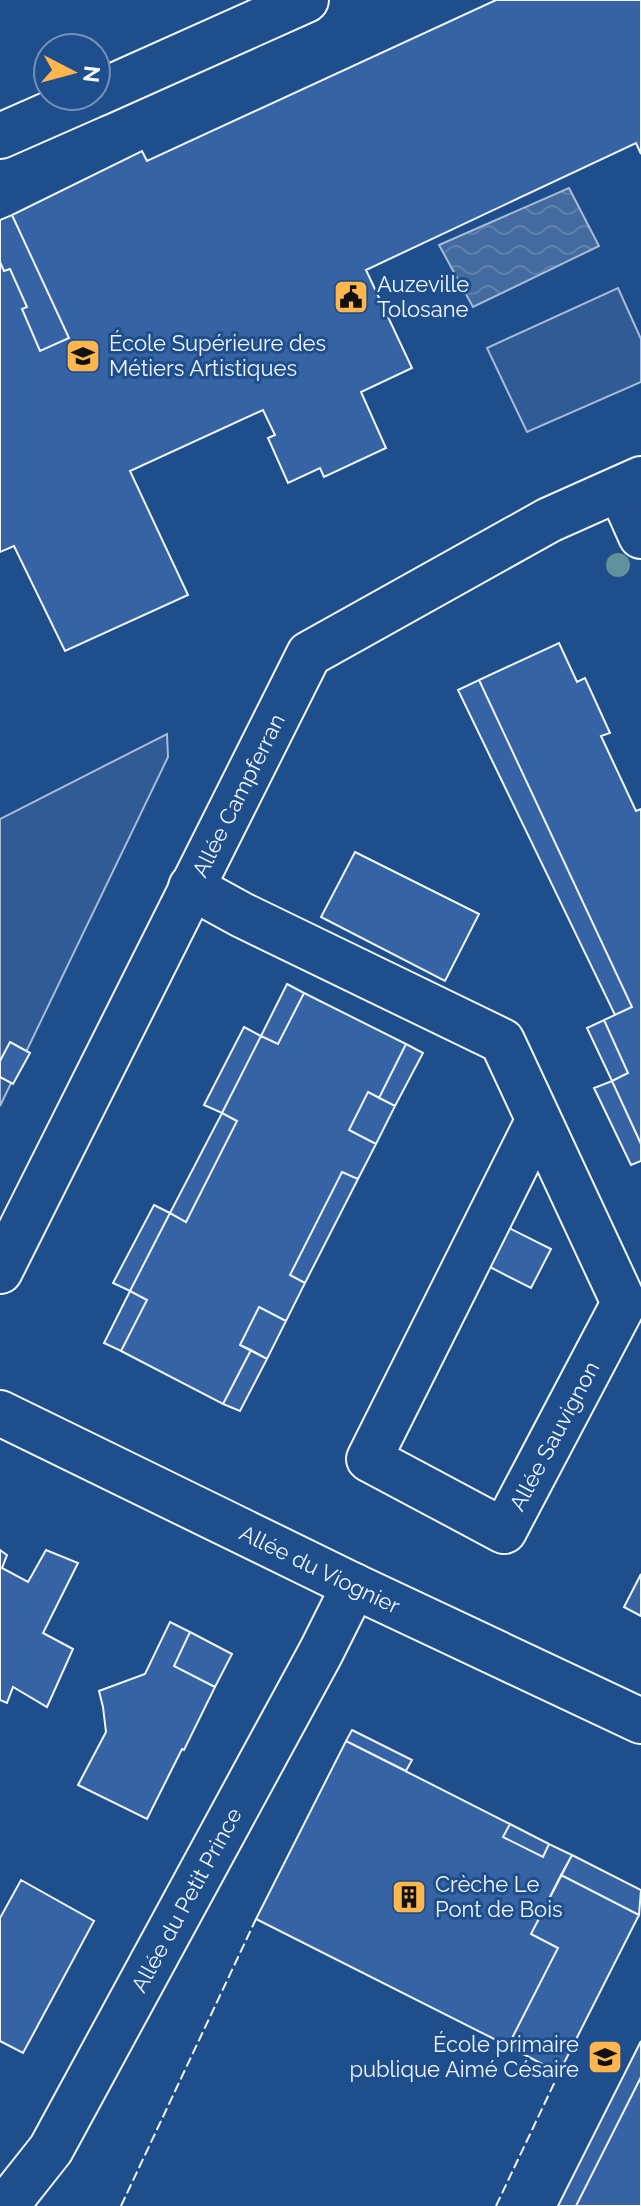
<svg xmlns="http://www.w3.org/2000/svg" width="641" height="2206" viewBox="0 0 641 2206" font-family="Raleway,sans-serif">
<style>
.built{fill:#305b95;stroke:#a8bbd7;stroke-width:2}
.water{fill:url(#water-waves);stroke:#a8bbd7;stroke-width:2}
.building{fill:#3563a3;stroke:#f2f6ff;stroke-width:2}
.lines{fill:none;stroke-linecap:round;stroke-linejoin:round}
.minor-casing{stroke:#f2f6ff;stroke-width:48}
.minor{stroke:#1f4e8c;stroke-width:44}
.fence{stroke:#f2f6ff;stroke-width:2;stroke-dasharray:10 4;stroke-linecap:butt}
.tree{fill:#61919a}
.labels{text-anchor:middle;stroke-width:6;stroke-linejoin:round;paint-order:stroke}
.poi-label{font-size:22px;fill:#f2f6ff;stroke:#1f4e8c;text-anchor:start}
.street-label{font-size:22px;fill:#f2f6ff;stroke:#1f4e8c}
</style>
<defs>
<pattern id="water-waves" width="16" height="10" patternUnits="userSpaceOnUse" patternTransform="scale(2)"><rect width="16" height="10" fill="#446ba0"/><path d="M0 5q4-4 8 0t8 0" fill="none" stroke="#5f81ae"/></pattern>
</defs>
<rect width="100%" height="100%" fill="#1f4e8c"/>
<path class="built" d="M618 288 641 339V382L527 432 487 348Z
M167 734 168 757 0 1106V819Z"/>
<path class="water" d="M569 188 599 246 473 307 439 245Z"/>
<path class="building" d="M496 0H641V154L636 143 366 270 412 368 361 392 386 448 324 477 320 468 288 483 268 438 275 435 263 410 130 471 188 595 65 651 14 546 0 552V262L4 271 10 269 27 307 22 309 40 351 69 338 12 215 142 151 147 161Z
M12 215 69 338 40 351 22 309 27 307 10 269 4 271 0 262V220Z
M559 643 577 682 585 678 610 733 601 736 636 811 641 809V1144L612 1081 628 1073 604 1020 632 1007 479 680Z
M479 680 632 1007 615 1015 458 690Z
M355 852 479 914 445 981 321 917Z
M287 984 304 993 278 1044 261 1036Z
M304 993 406 1044 379 1098 368 1092 349 1130 376 1144 358 1179 342 1172 290 1275 305 1283 286 1321 259 1307 240 1345 251 1350 223 1404 121 1351 147 1300 130 1291 170 1213 186 1222 237 1121 222 1113 261 1036 278 1044Z
M604 1020 628 1073 612 1081 587 1028Z
M244 1027 261 1036 222 1113 204 1105Z
M10 1042 30 1053 13 1084 0 1077V1061Z
M406 1044 423 1053 395 1106 379 1098Z
M612 1081 641 1144V1161L631 1165 594 1088Z
M368 1092 395 1106 376 1144 349 1130Z
M222 1113 237 1121 186 1222 170 1213Z
M342 1172 358 1179 305 1283 290 1275Z
M154 1205 170 1213 130 1291 113 1283Z
M503 1225 551 1249 531 1288 484 1264Z
M130 1291 147 1300 121 1351 104 1343Z
M259 1307 286 1321 267 1359 240 1345Z
M251 1350 267 1359 240 1411 223 1404Z
M0 1550 7 1555 2 1568 28 1582 46 1550 78 1563 43 1633 73 1649 47 1707 13 1687 7 1703 0 1700Z
M641 1574V1616L624 1607Z
M170 1622 190 1632 174 1666 215 1687 184 1750 182 1749 147 1819 78 1785 106 1732 103 1707 99 1691 145 1674Z
M190 1632 232 1654 215 1687 174 1666Z
M352 1730 412 1760 406 1771 346 1741Z
M346 1741 510 1824 503 1837 543 1857 549 1844 572 1855 531 1934 558 1948 508 2046 256 1919Z
M510 1824 549 1844 543 1857 503 1837Z
M572 1855 641 1890 639 1915 561 1875Z
M561 1875 639 1915 559 2073 508 2046 558 1948 531 1934Z
M21 1880 94 1921 23 2053 0 2041V1918Z
M641 2041V2077L576 2206H558Z
M641 2077V2206H576Z"/>
<g class="lines">
<g class="minor-casing">
<g id="minor">
<path d="M96 94 306 0"/>
<path d="M0 136 91 96"/>
<path d="M620 489 641 536"/>
<path d="M191 887 242 915 502 1041 624 1303 504 1531 369 1459 538 1121"/>
<path id="s1" d="M0 1271 309 654 549 520 641 479"/>
<path id="s2" d="M0 1413 354 1586 641 1721"/>
<path id="s3" d="M6 2206 51 2149 321 1652 354 1586"/>
</g>
</g>
<use href="#minor" class="minor"/>
<path class="fence" d="M121 2206 256 1919
M496 2206 559 2073"/>
</g>
<circle class="tree" cx="618" cy="565" r="12"/>
<defs>
<g id="civic-square" transform="scale(1.8)"><rect x="-9" y="-9" width="18" height="18" rx="4" fill="#ffb74d" stroke="#1f4e8c"/><path d="M-.6-6.5H3V-4.5H.6V-3L4-1V1h2V6H-6V1h2V-1L-.6-3ZM-1.2 2.5V6h2.4V2.5Z" fill="#111"/></g>
<g id="university-square" transform="scale(1.8)"><rect x="-9" y="-9" width="18" height="18" rx="4" fill="#ffb74d" stroke="#1f4e8c"/><path d="M0-5L7-2L0 1L-7-2ZM-4 1L0 2.5L4 1V4Q0 6-4 4Z" fill="#111"/></g>
<g id="building-square" transform="scale(1.8)"><rect x="-9" y="-9" width="18" height="18" rx="4" fill="#ffb74d" stroke="#1f4e8c"/><path d="M-4-6H4V6H1V3H-1V6H-4ZM-2.5-4.3h1.7v1.8h-1.7ZM.8-4.3h1.7v1.8H.8ZM-2.5-1h1.7V.8h-1.7ZM.8-1h1.7V.8H.8Z" fill="#111"/></g>
<g id="school-square" transform="scale(1.8)"><rect x="-9" y="-9" width="18" height="18" rx="4" fill="#ffb74d" stroke="#1f4e8c"/><path d="M0-5L7-2L0 1L-7-2ZM-4 1L0 2.5L4 1V4Q0 6-4 4Z" fill="#111"/></g>
</defs>
<g fill-rule="evenodd">
<use href="#civic-square" x="351" y="297"/>
<use href="#university-square" x="83" y="356"/>
<use href="#building-square" x="409" y="1897"/>
<use href="#school-square" x="605" y="2057"/>
</g>
<g class="labels">
<g class="poi-label">
<text x="377" y="292">Auzeville<tspan x="377" dy="25">Tolosane</tspan></text>
<text x="109" y="351">École Supérieure des<tspan x="109" dy="25">Métiers Artistiques</tspan></text>
<text x="435" y="1892">Crèche Le<tspan x="435" dy="25">Pont de Bois</tspan></text>
<text x="579" y="2052" text-anchor="end">École primaire<tspan x="579" dy="25">publique Aimé Césaire</tspan></text>
</g>
<g class="street-label">
<text dy="8" stroke="none"><textPath href="#s1" startOffset="532">Allée Campferran</textPath></text>
<text transform="translate(554 1436) rotate(-62)" y="8">Allée Sauvignon</text>
<text dy="8" stroke="none"><textPath href="#s2" startOffset="356">Allée du Viognier</textPath></text>
<text dy="8" stroke="none"><textPath href="#s3" startOffset="356">Allée du Petit Prince</textPath></text>
</g>
</g>
<g transform="translate(72 72) rotate(96)"><circle r="38" fill="#1f4e8c" stroke="#7391ba" stroke-width="2"/>
<path d="M0-6L14 30L0 20L-14 30Z" fill="#ffb74d"/>
<text y="-12" font-size="22" font-weight="bold" text-anchor="middle" fill="#f2f6ff">N</text>
</g>
</svg>
